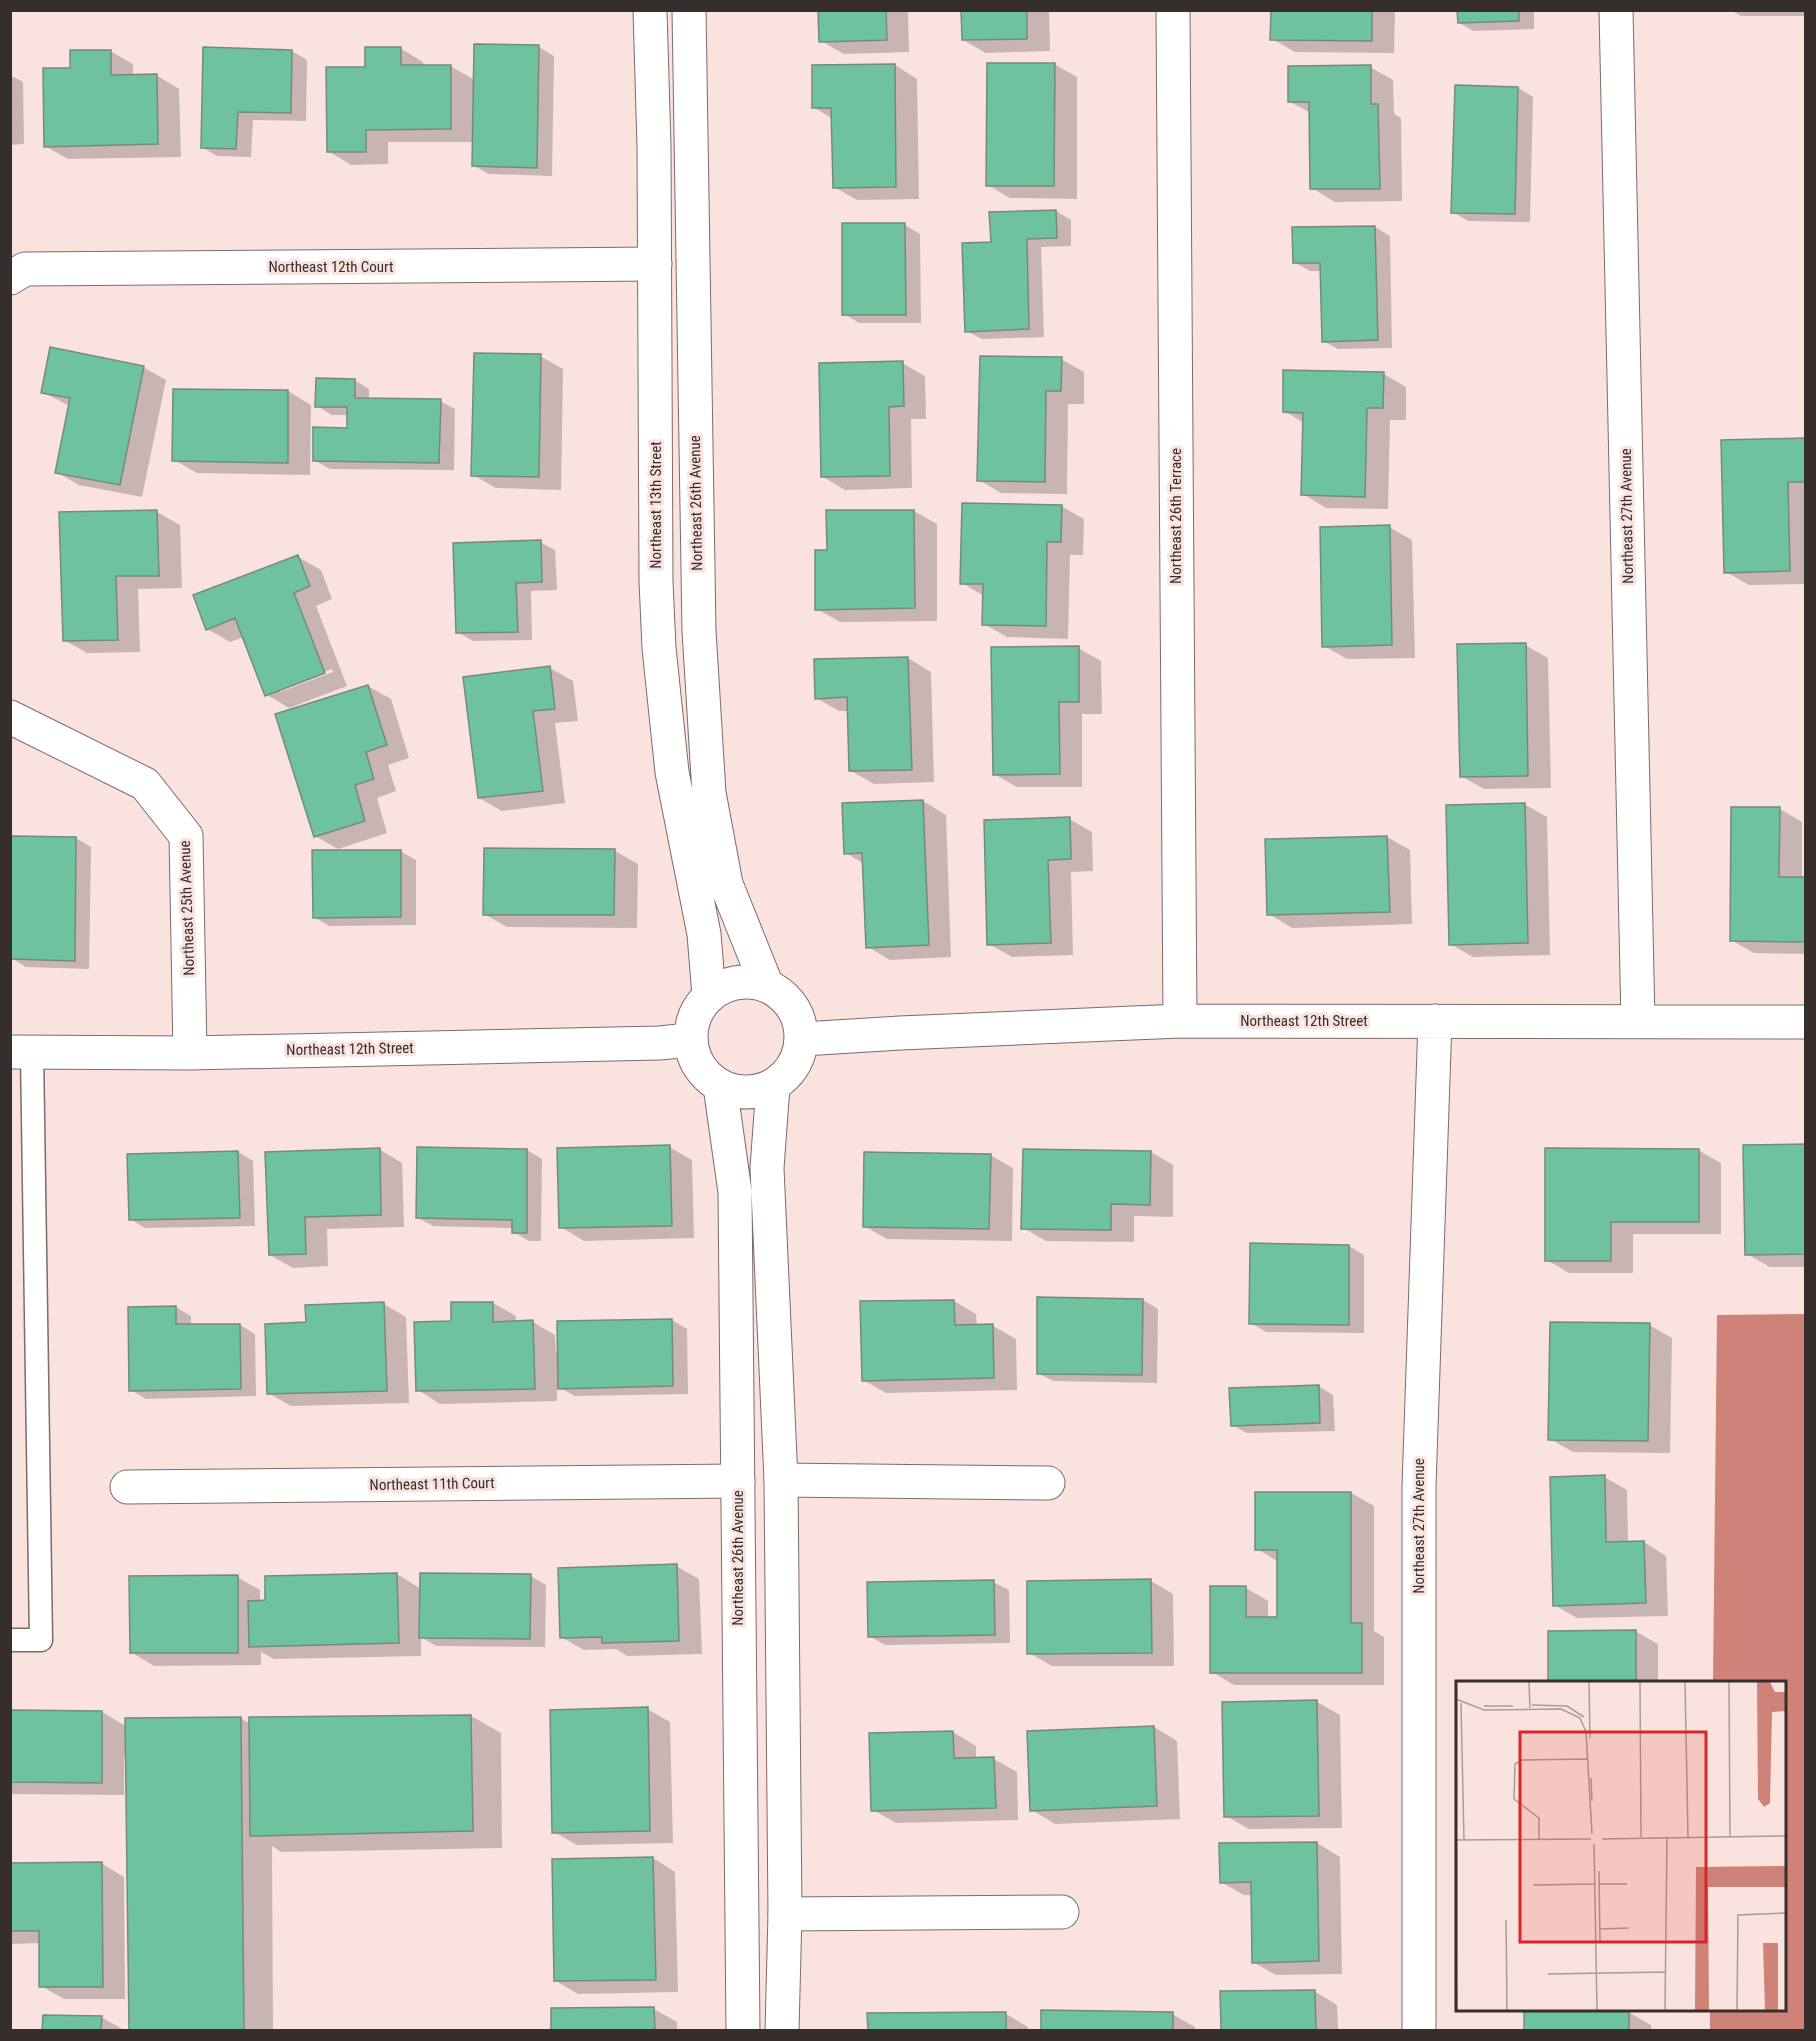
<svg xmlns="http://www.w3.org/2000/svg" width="1816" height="2041" viewBox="0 0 1816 2041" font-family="'Roboto Condensed',sans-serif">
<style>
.water{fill:#ce8278}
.shadow{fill:#0003;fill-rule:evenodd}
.building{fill:#6fc2a0;stroke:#768980;stroke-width:1.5}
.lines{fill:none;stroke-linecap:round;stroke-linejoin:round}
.lane-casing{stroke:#7e6a67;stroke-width:25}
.street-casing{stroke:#7e6a67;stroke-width:35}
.secondary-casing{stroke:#7e6a67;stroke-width:35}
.lane{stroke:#fff;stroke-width:22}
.street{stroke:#fff;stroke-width:33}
.secondary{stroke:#fff;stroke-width:33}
.labels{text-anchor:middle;stroke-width:6;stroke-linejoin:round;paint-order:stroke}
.street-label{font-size:15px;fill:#362e2c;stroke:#fae3df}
.inset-road{fill:none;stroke:#ac9b97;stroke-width:1.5}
.view{fill:#d62828;fill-opacity:0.15;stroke:#d62828;stroke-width:3}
.inset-edge{fill:none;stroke:#362e2c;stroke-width:3}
</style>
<rect width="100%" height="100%" fill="#fae3df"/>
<path class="water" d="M1805 1314V2030H1710V2010H1784V1682H1713L1717 1315Z"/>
<path class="shadow" d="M820 10H908L909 52 844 54 821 41Z
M963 10H1049L1050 51 986 53 963 40Z
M1272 10H1395L1394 53 1295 52 1272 39Z
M1459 10H1534V29L1474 31 1459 23Z
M1730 10H1804V16H1741Z
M539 47 554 56 552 176 489 174 474 166V142H388V164L351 165 328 151 366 68 400 48 423 62V66H450L475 80Z
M110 51 133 64V76L156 75 179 89 181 157 68 159 45 146 71 69Z
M292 51 307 60 306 121 253 120 251 157 217 156 202 147Z
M1054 64 1077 77V199L1010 198 988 185Z
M895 65 917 79 919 199 857 200 834 187 833 119 813 107Z
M1370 67 1393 80 1394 114 1401 118 1402 201 1335 202 1312 188 1311 113 1290 102Z
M10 75 23 82 24 144 10 145Z
M1518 88 1533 97 1530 222 1468 221 1453 212Z
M1056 211 1071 220V246L1041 247 1044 337 982 339 966 331 992 243Z
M905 225 920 234 921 323H859L844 314Z
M1375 227 1390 236 1392 348 1338 349 1323 341 1322 271H1310L1294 262Z
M540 356 563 369 561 490 496 488 473 475Z
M1061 359 1084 372V404H1068L1067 494 1001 493 979 480Z
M902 363 925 376 926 419H911L912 488 845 490 823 477Z
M143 367 166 380 142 497 79 485 56 472 70 406 42 392Z
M1384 374 1406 387V420H1390L1388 509 1326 508 1303 494 1304 423 1284 411Z
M354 380 369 389V400L440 401 455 409 454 470 330 469 314 460 348 429V415H332L317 406Z
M174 390 288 391 311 405 310 475 197 473 174 460Z
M1806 439V584L1749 585 1726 572Z
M1061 506 1084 519 1083 555H1070L1068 639 1007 637 984 624V596L962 583Z
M914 511 937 524V621L840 622 817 609 828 552Z
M157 512 180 525 182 588 138 589 140 652 87 653 64 640 61 514Z
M1389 527 1412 540 1415 658 1347 659 1324 646Z
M540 542 555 550 557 590 531 591 532 640 473 641 457 632Z
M298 557 321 570 332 599 316 606 347 686 289 708 267 695 244 637 230 642 207 629ZM332 669 333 672 280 692V689Z
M1525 645 1548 658 1551 788 1484 789 1461 776Z
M1078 648 1101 661 1102 714H1082V787H1017L994 774Z
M908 658 931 672 934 782 874 784 851 771 849 711H839L816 698Z
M550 668 573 681 578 721 555 723 565 803 502 811 479 798Z
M368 686 391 699 409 758 388 765 396 791 377 798 387 833 338 849 315 836Z
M923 801 946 815 951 957 890 960 868 947 864 864 846 853Z
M1524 804 1547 817 1550 955 1473 957 1450 944Z
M1780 809 1802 822V878H1806V954L1754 953 1731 940Z
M1069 819 1092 832 1093 871 1071 872 1073 955 1012 957 989 944Z
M1387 837 1410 850 1412 924 1292 928 1269 914Z
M76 838 91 847 89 969 26 967 11 958Z
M400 851 416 860V925L329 926 314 917Z
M615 851 638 864 637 928 507 927 484 914Z
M1806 1146V1267H1770L1747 1254Z
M669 1147 692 1160 694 1238 584 1241 561 1227Z
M379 1149 402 1163 404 1227 327 1229 328 1266 293 1268 270 1255 267 1153Z
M527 1150 542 1159 541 1241H529L514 1232V1228L433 1226 418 1218Z
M1698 1150 1721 1163V1234H1633V1273H1569L1547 1260Z
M238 1152 253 1161 255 1226 145 1228 130 1219Z
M1151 1152 1173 1165V1217L1134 1216V1242L1046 1241 1023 1228Z
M990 1155 1013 1168 1012 1241 887 1239 864 1226Z
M1349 1246 1364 1255V1333L1266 1332 1251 1323Z
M1143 1300 1158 1309 1157 1383 1053 1381 1038 1373Z
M954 1301 976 1314 977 1326H993L1016 1339 1017 1390 886 1393 863 1380Z
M493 1303 516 1316V1322H533L555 1335 556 1352 672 1320 687 1329 688 1394 575 1396 557 1386V1401L440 1404 418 1390 453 1322Z
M384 1304 406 1317 409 1403 291 1406 268 1393 307 1324Z
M176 1307 191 1316V1326L240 1325 255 1334 256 1396 146 1399 131 1390Z
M1649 1325 1672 1338 1670 1453 1573 1452 1550 1439Z
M1318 1386 1333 1395 1335 1431 1247 1433 1232 1425Z
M1604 1477 1627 1490 1628 1543 1644 1542 1666 1556 1668 1616 1577 1618 1554 1605Z
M1351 1493 1374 1506V1631L1384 1637V1685H1234L1212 1672 1246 1588 1268 1601V1619H1279V1562L1257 1549Z
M676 1566 699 1579 702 1654 627 1656 616 1649 584 1650 561 1637Z
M397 1574 421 1589 531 1576 546 1585 545 1647 436 1646 421 1637V1656L274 1659 261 1652V1665L154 1666 131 1652 237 1577 260 1590V1602Z
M1151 1581 1173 1594 1174 1666H1052L1029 1653Z
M993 1582 1009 1590 1010 1643 885 1645 869 1636Z
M1635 1631 1658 1644V1682H1549V1632Z
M1317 1702 1340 1715 1342 1828 1249 1829 1226 1816Z
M647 1709 670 1722 673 1843 577 1845 554 1832Z
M10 1711 102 1712 127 1727 241 1718 250 1724 471 1716 501 1733 502 1848 281 1852 272 1846 273 2030H130L127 1757H124V1795L10 1794Z
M1154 1727 1177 1741 1180 1819 1055 1824 1032 1810Z
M953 1732 976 1746V1759H994L1017 1772 1018 1820 896 1823 873 1810Z
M1317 1843 1340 1857 1342 1974 1276 1975 1253 1962 1252 1895H1244L1221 1882Z
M653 1858 675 1872 678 1992 578 1994 556 1981Z
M101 1863 124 1877 125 1999H64L41 1986 40 1943 10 1944V1864Z
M1314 1991 1337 2005 1338 2030H1223L1222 1993Z
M654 2009 677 2022V2030H553L552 2010Z
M1525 2010H1606V2012H1628L1651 2025V2030H1526Z
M1043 2011 1172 2014 1195 2027V2030H1043Z
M1006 2014 1028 2027V2030H869V2015Z
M44 2016 101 2017 124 2030H44Z"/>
<path class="building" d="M818 10H886L887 40 819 42Z
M961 10H1027V39L962 40Z
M1271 10H1372V41L1270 40Z
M1457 10H1519V21L1458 23Z
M474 44 539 45 537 168 472 166Z
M203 47 292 50 291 113 238 112 236 149 201 148Z
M365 47H401V65H451V129L366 130V152H327L326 67H365Z
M70 50H111V75L157 74 158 144 44 147 43 68H70Z
M987 63H1055L1054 186H986Z
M895 64 896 187 833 188 831 108H812V65Z
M1371 65V104H1378L1380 189H1310L1309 102H1288V66Z
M1455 85 1518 87 1515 214 1451 213Z
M1056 210 1057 238 1027 239 1029 329 965 332 962 243 991 242 989 212Z
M842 223H905L906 315H842Z
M1375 226 1378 340 1322 342 1320 263H1293L1292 227Z
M50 347 144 366 120 485 55 473 70 398 41 393Z
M474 353 541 354 539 477 471 476Z
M980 356 1062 357 1061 391H1046L1045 482 977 481Z
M903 361 904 406 889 407 890 476 821 477 819 363Z
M1283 370 1384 372 1383 408H1367L1365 497 1301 495 1303 413 1283 412Z
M316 378 355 379V398L441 399 439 463 313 461V427L347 428V407H315Z
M173 389 288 390V463L172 461Z
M1806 438V482H1788L1790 571 1724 573 1721 440Z
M962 503 1062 505 1061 542H1047L1046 626 982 625 983 584H960Z
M157 510 159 576H116L118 640 63 641 59 512Z
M826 510H914L915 608 815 610V550H827Z
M1390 525 1392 645 1322 647 1320 527Z
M541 540 542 582 516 583 518 632 456 633 453 543Z
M298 555 310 586 294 593 325 673 265 696 235 618 206 630 193 595Z
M1526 643 1528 776 1460 777 1457 644Z
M1079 646V702H1059L1060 774 993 775 991 647Z
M908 657 912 770 849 771 847 697 815 699 814 659Z
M550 666 555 709 533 711 543 791 478 798 463 677Z
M368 685 387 745 366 752 374 779 355 785 365 821 314 837 275 714Z
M923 800 929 945 866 948 862 853 844 854 842 803Z
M1525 803 1528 943 1449 945 1446 805Z
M1731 807H1780L1779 877H1806V942L1730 941Z
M1070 817 1071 859 1048 860 1051 943 987 945 984 820Z
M11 836 76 837 75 961 10 959Z
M1387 836 1390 912 1267 915 1265 839Z
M484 848 615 849 614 915H483Z
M312 850H401V917L313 918Z
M1806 1144V1254L1745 1255 1743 1145Z
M670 1145 672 1226 559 1228 557 1148Z
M417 1147 527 1149V1233H512V1220L416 1218Z
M380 1148 381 1215 305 1217 306 1254 269 1255 265 1152Z
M1545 1148 1699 1149V1222H1611V1261H1545Z
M1023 1149 1151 1151 1150 1205 1111 1204V1230L1021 1229Z
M238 1151 240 1218 129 1220 127 1154Z
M864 1152 991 1154 989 1229 863 1227Z
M1250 1243 1349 1245V1325L1249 1324Z
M1037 1297 1143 1299 1142 1375 1037 1374Z
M954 1300 955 1325 993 1324 994 1378 862 1381 860 1301Z
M384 1302 387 1391 267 1394 265 1324 306 1322 305 1305Z
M451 1302H493V1322L533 1320 535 1389 416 1391 414 1322 451 1321Z
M176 1306V1324H240L241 1389 129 1391 128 1307Z
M672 1319 673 1386 558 1389 557 1321Z
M1550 1322 1650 1323 1648 1441 1548 1440Z
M1319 1385 1320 1423 1231 1426 1229 1388Z
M1605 1475 1606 1542 1644 1541 1646 1603 1553 1606 1550 1477Z
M1255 1492H1351V1623H1362V1673H1210V1586H1246V1617H1277V1550H1255Z
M677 1564 679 1641 602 1643V1637L560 1638 558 1568Z
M397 1573 399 1643 249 1647 248 1601 265 1600V1576Z
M420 1573 531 1574 530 1639 419 1638Z
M238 1575V1653H130L129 1576Z
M1151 1579 1152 1653 1027 1654V1581Z
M994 1580 995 1635 868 1637 867 1582Z
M1636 1630V1682H1548V1631Z
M1317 1700 1319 1816 1224 1817 1222 1702Z
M648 1707 650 1831 552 1833 550 1710Z
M10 1710 102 1711V1783L10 1782Z
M471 1715 473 1831 250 1836 249 1717Z
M241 1717 244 2030H129L125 1718Z
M1154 1726 1157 1806 1030 1811 1027 1731Z
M953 1731 954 1758 994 1757 996 1808 871 1811 869 1733Z
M1317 1842 1319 1961 1252 1963 1251 1882 1220 1883 1219 1843Z
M653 1857 656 1980 554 1981 552 1859Z
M102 1862 103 1987H39V1931H10V1863Z
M1315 1990 1316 2030H1221L1220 1991Z
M654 2007 655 2030H551V2008Z
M1041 2010 1173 2012V2030H1041Z
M1524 2010 1629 2011V2030H1524Z
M1006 2012V2030H868L867 2013Z
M43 2015 102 2016 101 2030H42Z"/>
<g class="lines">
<g class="lane-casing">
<path id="lane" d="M10 1640H41L32 1052"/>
</g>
<g class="street-casing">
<path id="street" d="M1173 10 1180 1021
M1616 10 1638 1021
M10 278 25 269 655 264
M10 717 145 784 186 836 190 1053
M803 1039 900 1033 1180 1021 1806 1022
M10 1052 190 1053 659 1043 690 1040
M781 1480 1048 1483
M127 1487 738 1481
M785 1914 1062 1912
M1419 2030V1486L1435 1021"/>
</g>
<g class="secondary-casing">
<path id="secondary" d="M650 10 654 147 656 581 659 648 672 772 704 934 709 996
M689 10 699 631 709 793 726 884 767 986
M691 1037a55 55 0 1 1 110 0a55 55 0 1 1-110 0Z
M720 1086 735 1192 743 2030
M773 1086 767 1168 781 1480 785 1914 782 2030"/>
</g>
<use href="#lane" class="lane"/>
<use href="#street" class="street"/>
<use href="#secondary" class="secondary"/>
</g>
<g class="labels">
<g class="street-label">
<text x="331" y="272">Northeast 12th Court</text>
<text transform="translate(696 503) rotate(-91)" y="5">Northeast 26th Avenue</text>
<text transform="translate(656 505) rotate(-90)" y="5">Northeast 13th Street</text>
<text transform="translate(1176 516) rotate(-90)" y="5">Northeast 26th Terrace</text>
<text transform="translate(1627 516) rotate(-91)" y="5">Northeast 27th Avenue</text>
<text transform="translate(187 908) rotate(-92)" y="5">Northeast 25th Avenue</text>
<text x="1304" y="1026">Northeast 12th Street</text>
<text transform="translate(350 1049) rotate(-1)" y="5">Northeast 12th Street</text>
<text transform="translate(432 1484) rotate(-1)" y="5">Northeast 11th Court</text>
<text transform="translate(1419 1526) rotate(-90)" y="5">Northeast 27th Avenue</text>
<text transform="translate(738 1558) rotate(-90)" y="5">Northeast 26th Avenue</text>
</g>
</g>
<g transform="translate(1456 1681)">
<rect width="330" height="330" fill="#fae3df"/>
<path d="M301 1H314L319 11H330V30L316 31 314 122 308 126 302 118ZM330 185V206H252L253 329H239L240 186ZM307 262H322V329H309Z" fill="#ce8278"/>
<path class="inset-road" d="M73 1 74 27M133 1 134 57M184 1 185 156M229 1 232 156M273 1 274 156M0 18 28 29 105 28 124 37 130 51 136 153M5 22 8 159M76 24 111 25 128 36M28 25H57M135 97 136 120M146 158 330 155M0 159 135 158M83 159V137L58 118 59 83 66 79 131 78M138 163 141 329M143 190 144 261M144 203H171M77 204 139 203M50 239 51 329M0 242 1 329M144 248 173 247M92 293 209 291M209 329 211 156M281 329 282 234 330 232"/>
<path class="view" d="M64 51H250V261H64Z"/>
<rect width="330" height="330" class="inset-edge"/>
</g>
<rect width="1816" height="2041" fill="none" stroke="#362e2c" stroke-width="24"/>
</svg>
